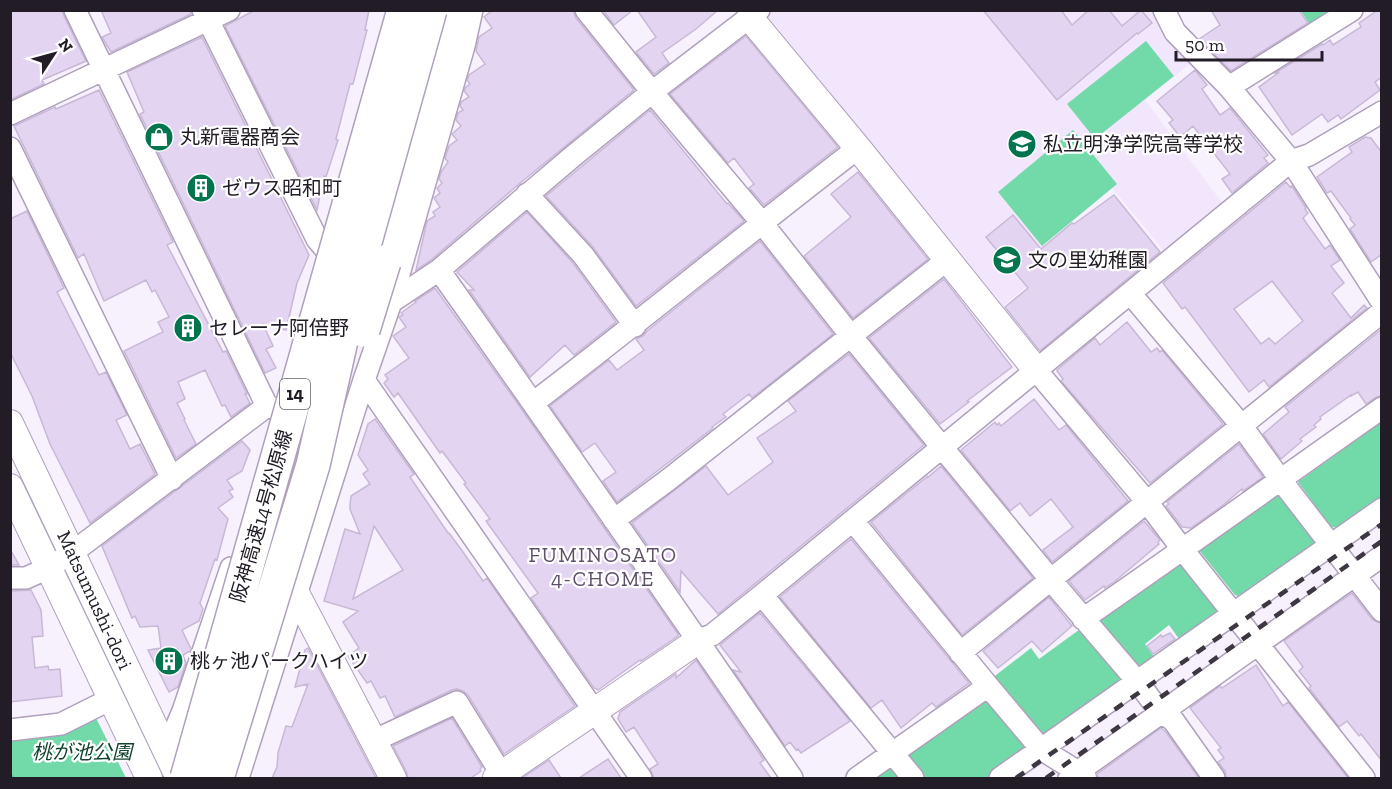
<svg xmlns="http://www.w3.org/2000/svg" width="1392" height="789" viewBox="0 0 1392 789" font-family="'Zilla Slab','Noto Sans JP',serif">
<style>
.built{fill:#f2e6fd}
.green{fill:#72d9a9}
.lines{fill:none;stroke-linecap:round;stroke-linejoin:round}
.stream{stroke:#48bc8a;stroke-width:6}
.building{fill:#e3d4f1;stroke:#c7b8d5;stroke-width:1.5;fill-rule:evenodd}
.minor-casing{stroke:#afa0bc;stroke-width:24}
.tertiary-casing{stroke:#afa0bc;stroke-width:28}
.motorway-casing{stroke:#afa0bc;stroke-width:36}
.minor{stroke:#fff;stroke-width:21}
.tertiary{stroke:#fff;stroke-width:26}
.motorway{stroke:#fff;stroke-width:33}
.rail{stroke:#3c3741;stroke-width:4.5;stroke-dasharray:10 10;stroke-linecap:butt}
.motorway-bridge-casing{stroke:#afa0bc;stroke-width:36;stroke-linecap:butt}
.motorway-bridge{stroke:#fff;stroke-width:33}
.labels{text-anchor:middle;stroke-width:4.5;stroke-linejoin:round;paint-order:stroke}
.shield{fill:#fff;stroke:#646067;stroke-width:1.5}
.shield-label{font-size:18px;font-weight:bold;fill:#211c26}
.poi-label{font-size:20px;fill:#211c26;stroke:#fff;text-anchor:start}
.street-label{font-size:20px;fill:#211c26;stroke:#fff}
.park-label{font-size:20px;font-style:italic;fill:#13432f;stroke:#fff}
.neighbourhood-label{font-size:21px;letter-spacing:1.5px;fill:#5e5069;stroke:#fff}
</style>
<rect width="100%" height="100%" fill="#f7f1fd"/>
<path class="built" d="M768 10 1151 11 1166 38 1191 63 1145 100 1224 205 1166 253 1112 188 1042 245 1054 263 1002 307 766 22Z"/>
<path class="green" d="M1301 11H1338L1312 28Z
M1146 41 1174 76 1095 139 1067 104Z
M1073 130 1117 184 1042 246 998 192Z
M1381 422V503L1344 528 1331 527 1298 482Z
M1284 489 1326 542 1244 598 1235 595 1199 550Z
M1182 560 1223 614 1182 643 1169 625 1145 644 1157 661 1139 674 1094 621Z
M1083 627 1125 678 1047 739 1037 735 991 679 1031 648 1039 659Z
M988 697 1030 748 993 778H925L907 756Z
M95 716 126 778H11L10 737Z
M894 765 905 778H874Z"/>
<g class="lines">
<path class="stream" d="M10 778H11"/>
</g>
<path class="building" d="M10 10H62L64 16 86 61 42 80 44 84 10 100Z
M101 10H190L191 14 111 52 102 37 111 33Z
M255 10H369L365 30H367L353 84H350L336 139 338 140 326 177 324 176 317 210 225 26Z
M493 10H573L576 18 634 90 519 184 431 260 416 270 427 221 435 216 433 212 440 207 434 198 440 193 437 188 442 183 439 179 441 172 448 162 445 158 449 146 457 140 452 134 461 126 456 120 458 113 463 110 460 106 461 102 469 97 464 91 466 87 470 84 467 80 469 75 485 64 476 51 479 37 492 28 484 17Z
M603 10H633L614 25Z
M637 10H718L696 29 662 53 669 63 654 74 636 52 656 37Z
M983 10H1061L1072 25 1089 10H1109L1122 26 1141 10 1152 23 1138 34 1137 33 1057 100Z
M1211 10H1299L1308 23 1231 71 1199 39 1220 25Z
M1378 10H1382V77L1375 82 1380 90 1341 119 1338 115 1328 122 1322 114 1292 135 1259 87 1278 73H1275L1322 44 1323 45 1330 40 1333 45 1361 27 1359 23Z
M746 36 838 147 764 205 749 188 754 184 734 158 728 163 670 94Z
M202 37 309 255 297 283 286 330 263 324 273 346 266 349 276 368 265 373 140 114 144 112 127 72Z
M1195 70 1207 85 1202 89 1220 115 1230 108 1268 155 1264 158 1268 163 1232 193 1222 179 1230 174 1193 126 1180 137 1169 123 1173 120 1157 101Z
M99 90 173 242 167 245 223 352 226 351 247 394H245L250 403 231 417 225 405 222 406 205 370 178 382 185 399 177 403 185 419 184 420 196 444 176 458 124 351 163 332 158 322 169 317 155 290 152 292 146 280 104 301 84 254 78 258 14 126 55 107 56 109Z
M650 110 727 204 728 203 744 221 636 306 592 246 546 196Z
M1365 137 1371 138 1382 153V254L1371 262 1350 229 1355 225 1350 219 1351 218 1331 191 1327 193 1317 177 1352 152 1349 147Z
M858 172 928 259 853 318 804 256 851 217 831 194Z
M1286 182 1290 187 1292 186 1306 208 1305 209 1308 213 1303 218 1307 224 1325 249 1330 245 1340 260 1331 266 1344 283 1332 293 1351 318 1364 305 1367 308 1269 387 1264 380 1249 392 1185 307 1182 309 1163 283ZM1272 281 1303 321 1275 344 1269 338 1261 344 1234 309Z
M1114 195 1160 252 1041 350H1039L1005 307 1028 288 986 237 1013 215 1041 249 1072 223 1074 224Z
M27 211 64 288 57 292 99 375 106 372 127 415 116 420 130 449 140 444 155 474 90 523 50 444 32 396 10 352V219Z
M527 212 573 263 616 322 574 355 565 345 530 377 469 290H474L457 272Z
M760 241 833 334 752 398 749 394 723 414 726 417 712 427 713 428 617 502 603 481 616 472 595 443 582 452 550 406 609 360 617 370 644 350 636 339 643 336 647 331Z
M944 279 1012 367 967 401 969 402 940 424 869 338Z
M435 288 518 404 678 634V636L641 661 640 660 598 690 594 688 531 598 538 593 486 521 490 519 464 484 466 483 442 451 440 453 398 393 394 397 384 383 388 379 385 375 409 358 393 336 406 327 399 317 403 315 401 313 416 302 415 301Z
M1127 322 1151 352 1157 348 1160 352 1162 350 1223 424 1150 483 1061 381 1063 379 1057 371V370L1095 338 1100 345Z
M1382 329V395L1375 398 1366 404 1358 392 1351 396V395L1320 417 1321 419 1314 425 1316 427 1300 439 1302 441 1281 459 1263 434 1289 412 1285 407Z
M849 354 924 445 718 614 681 571 680 592 632 523 706 466 728 495 773 462 757 438 796 411 788 401Z
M1034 399 1059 430 1066 425 1128 501 1052 562 1043 550 1073 527 1051 499 1030 516 1020 503 1010 511 961 450 995 422 997 425 999 423 1001 426Z
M375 419 414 474 410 477 448 533H449L463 552 483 581 487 578 575 706 504 754 468 695 463 691 457 689 452 690 395 717 385 696 380 698 371 681 367 683 348 656 359 648 343 622 358 611 324 601 345 529 360 534 350 509V505L351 496 370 484 363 474 368 470 358 455 368 424ZM374 526 403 570 353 599 371 537Z
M242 441 250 450 242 471 227 480 233 489 229 491 233 497 218 508 228 519 217 560 215 559 200 603 203 609 199 621 182 630 191 649 190 651 183 655 186 663 178 687 169 692 148 650 161 648 158 626 140 627 135 616 132 618 102 546Z
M1239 444 1263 477 1243 491 1242 489 1222 506 1191 528 1182 527 1166 506 1169 504 1167 502Z
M941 466 1033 578 962 635 871 522 928 476 927 478Z
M1144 521 1160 540 1158 542 1159 544 1114 582 1105 588 1104 586 1085 600 1069 581Z
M851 539 969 683 936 707 932 703 901 728 882 700 871 708 780 597Z
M10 549 19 565H10Z
M31 590 41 610 43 636 32 637 35 668 48 666 49 670 60 669 62 696 10 702V591Z
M1352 593 1372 619 1377 622 1382 623V761L1361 734 1359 736 1347 721 1339 727 1309 688 1311 686 1299 671 1303 667 1284 641Z
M1049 597 1072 626 1042 652 1032 641 998 668 983 651Z
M760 613 850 721 801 753 798 749 796 750 790 742 785 746 733 670 741 672 720 645Z
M1170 633 1175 639 1153 654 1147 646 1161 635 1162 637Z
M308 648 376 778H272L277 767 278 753 286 726 292 727 308 684 295 687 305 650Z
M696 660 764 760 760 763 771 778H654L650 769 658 764 634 727 626 732 618 719 620 712 676 674V678Z
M1256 665 1283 706 1288 702 1348 778H1226L1225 771 1218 762 1224 758 1218 750 1221 748 1190 708 1220 686 1222 688Z
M452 718 482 767 480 769 481 771 471 778H408L406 771 393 746Z
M1161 728 1166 732 1199 778H1098L1097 774Z
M608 759 621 778H579Z
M549 760 561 778H522Z"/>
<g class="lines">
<g class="minor-casing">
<path id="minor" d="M75 10 267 406 283 411 302 404
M203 10 317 239 327 251
M586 10 652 92 762 223 851 336 1050 579 1137 681 1161 713 1173 720 1214 778
M1164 10 1175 32 1229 87 1291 161 1382 302
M1229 87 1352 10
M10 114 229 10
M10 148 172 479
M527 194 583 255 635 326
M439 270C558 438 676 608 792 778
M1130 293 1241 425 1280 479 1382 611
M391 302 439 270 572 157 652 92 759 10
M1036 370 1147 502 1183 550 1364 778
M364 380 641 778
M533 403C643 319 749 232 858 148
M614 520 668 480 947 260
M853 521 988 686 1041 749 1078 772
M10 578H26L48 568 73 552 267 406
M762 595 913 778
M1083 619C1183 550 1282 478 1382 408
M699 640 712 635 762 595 1291 161 1309 155 1382 112
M960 653 1382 312
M10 730 61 724 111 699
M373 741 457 702 502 775
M166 751 183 711 231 568
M238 778 364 380 391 302 464 46 472 10
M857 778 988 686
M1000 778 1382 509
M1069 778 1382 556"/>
</g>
<g class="tertiary-casing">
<path id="tertiary" d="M750 18 858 148 1036 370
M10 423 179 778
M10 487 149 778
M297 595 393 778
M1078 772 1083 778
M496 778 699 640"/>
</g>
<g class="motorway-casing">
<path id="motorway" d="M384 262 455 10"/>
</g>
<use href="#minor" class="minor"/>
<use href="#tertiary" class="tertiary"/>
<use href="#motorway" class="motorway"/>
<path class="rail" d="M1016 778 1382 524
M1046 778 1382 541"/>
<g class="motorway-bridge-casing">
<path id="motorway-bridge" d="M363 330 384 262
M187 778 404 10
M217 778 313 465 356 274 430 10"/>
</g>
<use href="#motorway-bridge" class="motorway-bridge"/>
</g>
<defs>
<g id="shop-disc" transform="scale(1.5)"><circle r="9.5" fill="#02744e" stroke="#fff"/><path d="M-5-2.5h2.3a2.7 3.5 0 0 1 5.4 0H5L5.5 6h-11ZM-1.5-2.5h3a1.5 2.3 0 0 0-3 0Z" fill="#fff"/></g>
<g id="school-disc" transform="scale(1.5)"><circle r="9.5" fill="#02744e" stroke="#fff"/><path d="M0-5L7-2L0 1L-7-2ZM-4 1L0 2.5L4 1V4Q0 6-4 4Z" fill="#fff"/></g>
<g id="building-disc" transform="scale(1.5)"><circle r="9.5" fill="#02744e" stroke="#fff"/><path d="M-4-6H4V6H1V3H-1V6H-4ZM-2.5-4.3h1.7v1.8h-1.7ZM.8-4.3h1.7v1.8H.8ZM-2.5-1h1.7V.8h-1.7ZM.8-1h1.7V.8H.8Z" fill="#fff"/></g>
</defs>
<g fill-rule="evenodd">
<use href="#shop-disc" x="159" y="137"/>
<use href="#school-disc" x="1022" y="144"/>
<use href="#building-disc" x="201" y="188"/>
<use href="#school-disc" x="1007" y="260"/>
<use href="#building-disc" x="188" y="328"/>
<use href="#building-disc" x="169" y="661"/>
</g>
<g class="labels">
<rect class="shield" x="280" y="379" width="30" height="30" rx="4.5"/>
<g class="shield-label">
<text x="295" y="400">14</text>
</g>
<g class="poi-label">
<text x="180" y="144">丸新電器商会</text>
<text x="1043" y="151">私立明浄学院高等学校</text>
<text x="222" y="195">ゼウス昭和町</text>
<text x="1028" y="267">文の里幼稚園</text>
<text x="209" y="335">セレーナ阿倍野</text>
<text x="190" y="668">桃ヶ池パークハイツ</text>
</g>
<g class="street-label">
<text transform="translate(261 516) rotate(-74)" y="7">阪神高速14号松原線</text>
<text transform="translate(95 600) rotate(65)" y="7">Matsumushi-dori</text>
</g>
<g class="park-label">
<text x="82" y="759">桃が池公園</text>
</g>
<g class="neighbourhood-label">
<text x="603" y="562">FUMINOSATO<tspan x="603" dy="24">4-CHOME</tspan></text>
</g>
</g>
<rect width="1392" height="789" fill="none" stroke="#211c26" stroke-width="24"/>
<g transform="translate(54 54) rotate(54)" stroke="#ffffff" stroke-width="4.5" paint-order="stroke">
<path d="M0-4.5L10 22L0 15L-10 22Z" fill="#211c26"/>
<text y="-9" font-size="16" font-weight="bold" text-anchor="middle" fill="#211c26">N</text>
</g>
<path d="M1176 51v9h146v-9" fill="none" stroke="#211c26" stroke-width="3"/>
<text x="1185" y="51" font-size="18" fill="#211c26" stroke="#ffffff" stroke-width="4.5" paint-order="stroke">50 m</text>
</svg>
